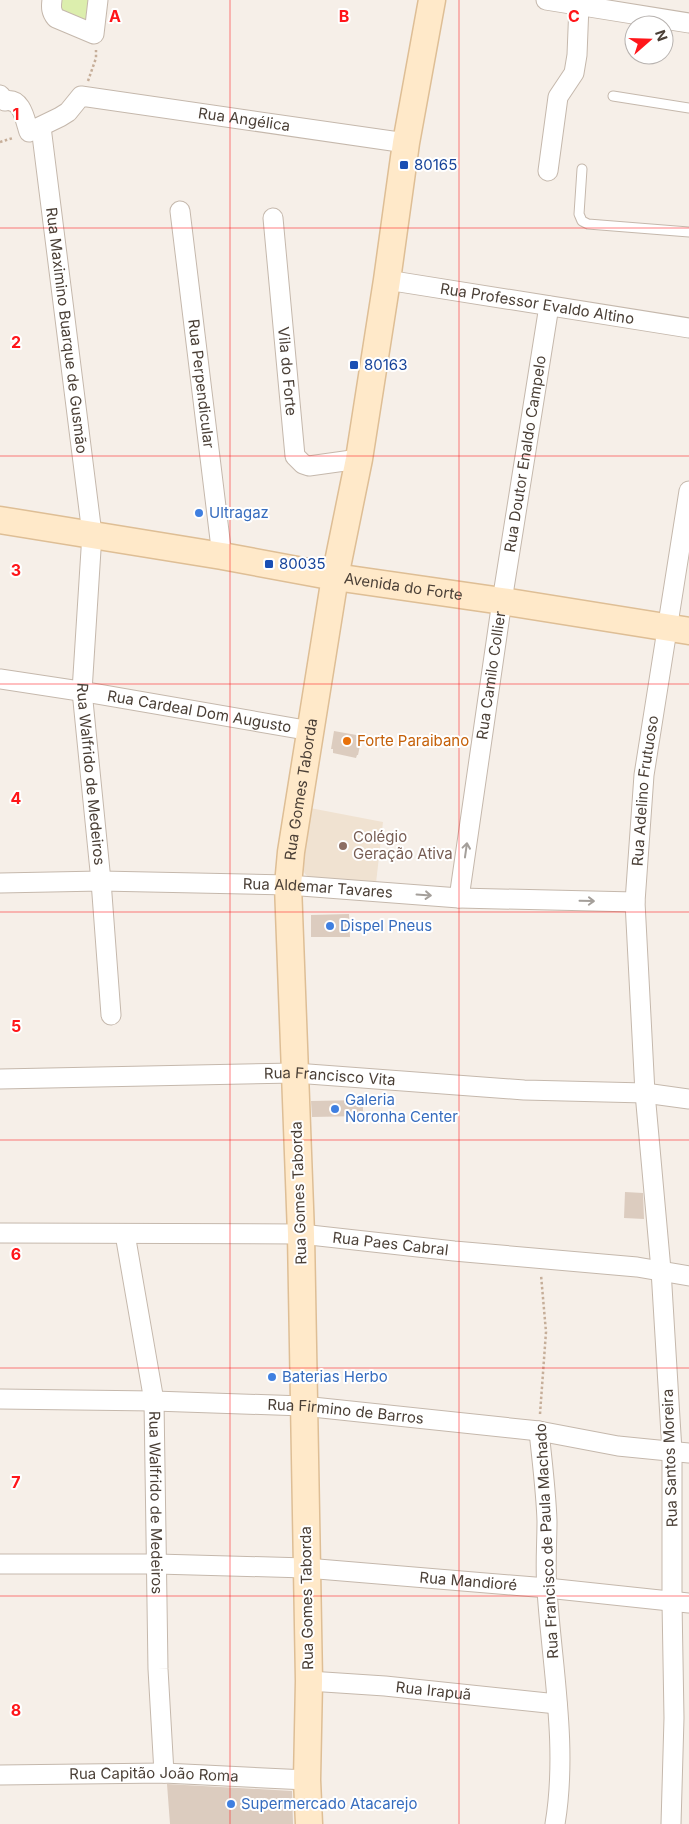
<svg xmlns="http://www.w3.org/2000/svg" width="689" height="1824" viewBox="0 0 689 1824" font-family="Inter,sans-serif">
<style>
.education{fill:#f0e2d1}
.green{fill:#dceead}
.building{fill:#dcccbf}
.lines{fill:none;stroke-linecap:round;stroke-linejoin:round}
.lane-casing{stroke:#c5b8ac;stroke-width:11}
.street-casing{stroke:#c5b8ac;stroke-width:21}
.secondary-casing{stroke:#debe95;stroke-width:29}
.path{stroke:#c6ae99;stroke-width:2.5;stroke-dasharray:2.5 2.5;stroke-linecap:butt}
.lane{stroke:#fff;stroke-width:9}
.street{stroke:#fff;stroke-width:19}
.secondary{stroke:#ffe9c9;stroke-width:26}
.oneway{stroke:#a49f9a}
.grid{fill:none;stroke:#ff161a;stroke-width:1;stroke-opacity:0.55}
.transit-dot{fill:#1a4fb4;stroke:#fff;stroke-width:2}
.shop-dot{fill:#3f7fe0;stroke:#fff;stroke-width:2}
.food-dot{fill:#e8710a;stroke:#fff;stroke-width:2}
.education-dot{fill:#8d6e63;stroke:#fff;stroke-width:2}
.labels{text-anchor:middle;stroke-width:4;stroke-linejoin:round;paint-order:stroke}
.street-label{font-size:15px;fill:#4a3f36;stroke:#fff}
.transit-label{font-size:15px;fill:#164399;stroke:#fff;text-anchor:start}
.shop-label{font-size:15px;fill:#366cbe;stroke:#fff;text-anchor:start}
.food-label{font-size:15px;fill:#c56008;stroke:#fff;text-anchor:start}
.education-label{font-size:15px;fill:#785e54;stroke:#fff;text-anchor:start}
.grid-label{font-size:16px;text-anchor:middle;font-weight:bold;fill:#ff161a;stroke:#fff;stroke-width:4;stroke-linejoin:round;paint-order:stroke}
</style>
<rect width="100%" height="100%" fill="#f6efe8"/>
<path class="education" d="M310 808 383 822 376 883 310 878 305 874 303 870Z"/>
<path class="green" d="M57 0H90L85 25 55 12Z"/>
<path class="building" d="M334 731 362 736 358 755H357L356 758 333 753V749H331Z
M349 914 350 937H311V915Z
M363 1100V1116L312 1117 311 1101Z
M625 1192 643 1193 644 1219 624 1218Z
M167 1784 292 1791 293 1824H170Z"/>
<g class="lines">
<g class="lane-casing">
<path id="lane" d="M613 96 689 108
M582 169 579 214 582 221 588 224 689 232"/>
</g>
<g class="street-casing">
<g id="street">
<path d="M52 0C51 7 51 12 56 18L94 34 98 0"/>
<path d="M546 0 689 23"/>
<path id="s1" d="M0 95 5 101C22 97 25 120 29 132L60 117 68 112 81 96 406 143"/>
<path id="s2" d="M41 127 92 534 82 691 101 881 111 1015"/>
<path d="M548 171 558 97 574 73 577 55 579 5"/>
<path id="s3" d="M180 211 222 556"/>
<path id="s4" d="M273 218 295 456 303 464 309 466 359 459"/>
<path id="s5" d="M387 280 689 328"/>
<path id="s6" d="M0 679 86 692 311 731"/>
<path id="s7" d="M0 883 101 881 288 885 459 898 635 902"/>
<path id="s8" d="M459 898 502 601 549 306"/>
<path id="s9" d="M0 1079 295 1073 524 1090 645 1093 689 1099"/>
<path id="s10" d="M0 1233 301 1234 454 1251 637 1267 689 1276"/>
<path id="s11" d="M125 1234 154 1401 158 1669 164 1773"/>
<path id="s12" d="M0 1399 154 1401 303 1406 539 1431 618 1446 689 1453"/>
<path d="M539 1431C542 1461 546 1491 547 1521 547 1544 545 1567 547 1590 552 1667 568 1747 555 1824"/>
<path id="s13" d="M0 1564H157L306 1568 547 1588 689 1603"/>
<path id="s14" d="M309 1681 385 1686 557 1704"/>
<path id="s15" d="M0 1775 164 1773 307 1780"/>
<path id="s16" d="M671 1824 674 1718 672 1602V1451L661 1270 645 1093 635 902 644 775 689 491"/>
</g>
</g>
<g class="secondary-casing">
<g id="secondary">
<path id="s17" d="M0 520 222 556 335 577 502 601 689 631"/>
<path id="s18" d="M309 1824 307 1780 309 1681 301 1234 288 885 291 852 335 577 359 459 387 280 406 143 432 0"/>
</g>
</g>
<path class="path" d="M88 81 96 58V50
M0 142 13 138
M540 1414 546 1332 541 1275"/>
<use href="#lane" class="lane"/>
<use href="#street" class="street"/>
<use href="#secondary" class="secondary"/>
</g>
<defs><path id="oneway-shaft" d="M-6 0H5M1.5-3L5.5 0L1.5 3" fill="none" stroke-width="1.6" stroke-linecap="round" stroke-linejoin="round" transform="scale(1.25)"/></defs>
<g class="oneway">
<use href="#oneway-shaft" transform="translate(466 850) rotate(-82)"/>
<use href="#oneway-shaft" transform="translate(424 895) rotate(4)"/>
<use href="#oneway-shaft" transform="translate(587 901) rotate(1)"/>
</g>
<path class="grid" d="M230 0V1824M459 0V1824M0 228H689M0 456H689M0 684H689M0 912H689M0 1140H689M0 1368H689M0 1596H689"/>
<g class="transit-dot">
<rect x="399" y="160" width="10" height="10" rx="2.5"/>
<rect x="349" y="360" width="10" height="10" rx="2.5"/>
<rect x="264" y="559" width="10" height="10" rx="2.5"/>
</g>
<g class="shop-dot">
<circle cx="199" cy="513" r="5"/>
<circle cx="330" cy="926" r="5"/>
<circle cx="335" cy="1109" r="5"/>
<circle cx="272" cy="1377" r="5"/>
<circle cx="231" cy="1804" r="5"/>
</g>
<circle class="food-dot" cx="347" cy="741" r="5"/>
<circle class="education-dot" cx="343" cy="846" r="5"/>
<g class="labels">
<g class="street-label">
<text dy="5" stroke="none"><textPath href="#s1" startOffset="281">Rua Angélica</textPath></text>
<text dy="5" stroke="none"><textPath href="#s5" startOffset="152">Rua Professor Evaldo Altino</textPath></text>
<text dy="5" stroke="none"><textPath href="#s2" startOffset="205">Rua Maximino Buarque de Gusmão</textPath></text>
<text dy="5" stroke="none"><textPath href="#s4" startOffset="154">Vila do Forte</textPath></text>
<text dy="5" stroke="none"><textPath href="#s3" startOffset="174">Rua Perpendicular</textPath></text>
<text dy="5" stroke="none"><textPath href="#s8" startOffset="449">Rua Doutor Enaldo Campelo</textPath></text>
<text dy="5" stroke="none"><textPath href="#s17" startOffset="409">Avenida do Forte</textPath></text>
<text dy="5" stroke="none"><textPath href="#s8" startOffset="225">Rua Camilo Collier</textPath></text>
<text dy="5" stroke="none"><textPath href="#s6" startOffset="202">Rua Cardeal Dom Augusto</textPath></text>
<text dy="5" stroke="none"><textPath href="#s2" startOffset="651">Rua Walfrido de Medeiros</textPath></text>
<text dy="5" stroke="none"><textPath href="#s18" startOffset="1036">Rua Gomes Taborda</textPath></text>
<text dy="5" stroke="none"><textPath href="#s16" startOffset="1035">Rua Adelino Frutuoso</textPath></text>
<text dy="5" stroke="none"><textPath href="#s7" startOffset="318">Rua Aldemar Tavares</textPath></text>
<text dy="5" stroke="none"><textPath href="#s9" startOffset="330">Rua Francisco Vita</textPath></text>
<text transform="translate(299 1193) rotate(-92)" y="5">Rua Gomes Taborda</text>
<text dy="5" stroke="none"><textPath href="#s10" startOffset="391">Rua Paes Cabral</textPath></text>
<text dy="5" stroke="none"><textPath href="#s12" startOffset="346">Rua Firmino de Barros</textPath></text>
<text transform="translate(670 1458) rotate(-92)" y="5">Rua Santos Moreira</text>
<text dy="5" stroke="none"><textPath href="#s11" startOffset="271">Rua Walfrido de Medeiros</textPath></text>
<text transform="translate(547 1541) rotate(-93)" y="5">Rua Francisco de Paula Machado</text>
<text dy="5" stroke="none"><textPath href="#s13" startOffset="469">Rua Mandioré</textPath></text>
<text transform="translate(307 1598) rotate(-91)" y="5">Rua Gomes Taborda</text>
<text dy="5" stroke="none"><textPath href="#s14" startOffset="125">Rua Irapuã</textPath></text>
<text dy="5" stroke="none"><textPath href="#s15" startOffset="154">Rua Capitão João Roma</textPath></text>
</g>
<g class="transit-label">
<text x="414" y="170">80165</text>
<text x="364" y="370">80163</text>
<text x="279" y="569">80035</text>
</g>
<g class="shop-label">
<text x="209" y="518">Ultragaz</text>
<text x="340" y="931">Dispel Pneus</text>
<text x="345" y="1105">Galeria<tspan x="345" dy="17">Noronha Center</tspan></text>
<text x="282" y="1382">Baterias Herbo</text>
<text x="241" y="1809">Supermercado Atacarejo</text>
</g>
<g class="food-label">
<text x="357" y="746">Forte Paraibano</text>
</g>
<g class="education-label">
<text x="353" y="842">Colégio<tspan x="353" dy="17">Geração Ativa</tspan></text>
</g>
</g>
<g class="grid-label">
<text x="115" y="22">A</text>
<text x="344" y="22">B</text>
<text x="574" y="22">C</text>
<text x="16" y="120">1</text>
<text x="16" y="348">2</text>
<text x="16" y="576">3</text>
<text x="16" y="804">4</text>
<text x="16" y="1032">5</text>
<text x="16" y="1260">6</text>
<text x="16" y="1488">7</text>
<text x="16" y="1716">8</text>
</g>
<g transform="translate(649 40) rotate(70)"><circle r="24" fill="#ffffff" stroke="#b7b2af"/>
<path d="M0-4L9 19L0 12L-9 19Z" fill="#ff161a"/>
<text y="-8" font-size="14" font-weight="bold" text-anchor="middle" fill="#4a3f36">N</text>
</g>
</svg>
